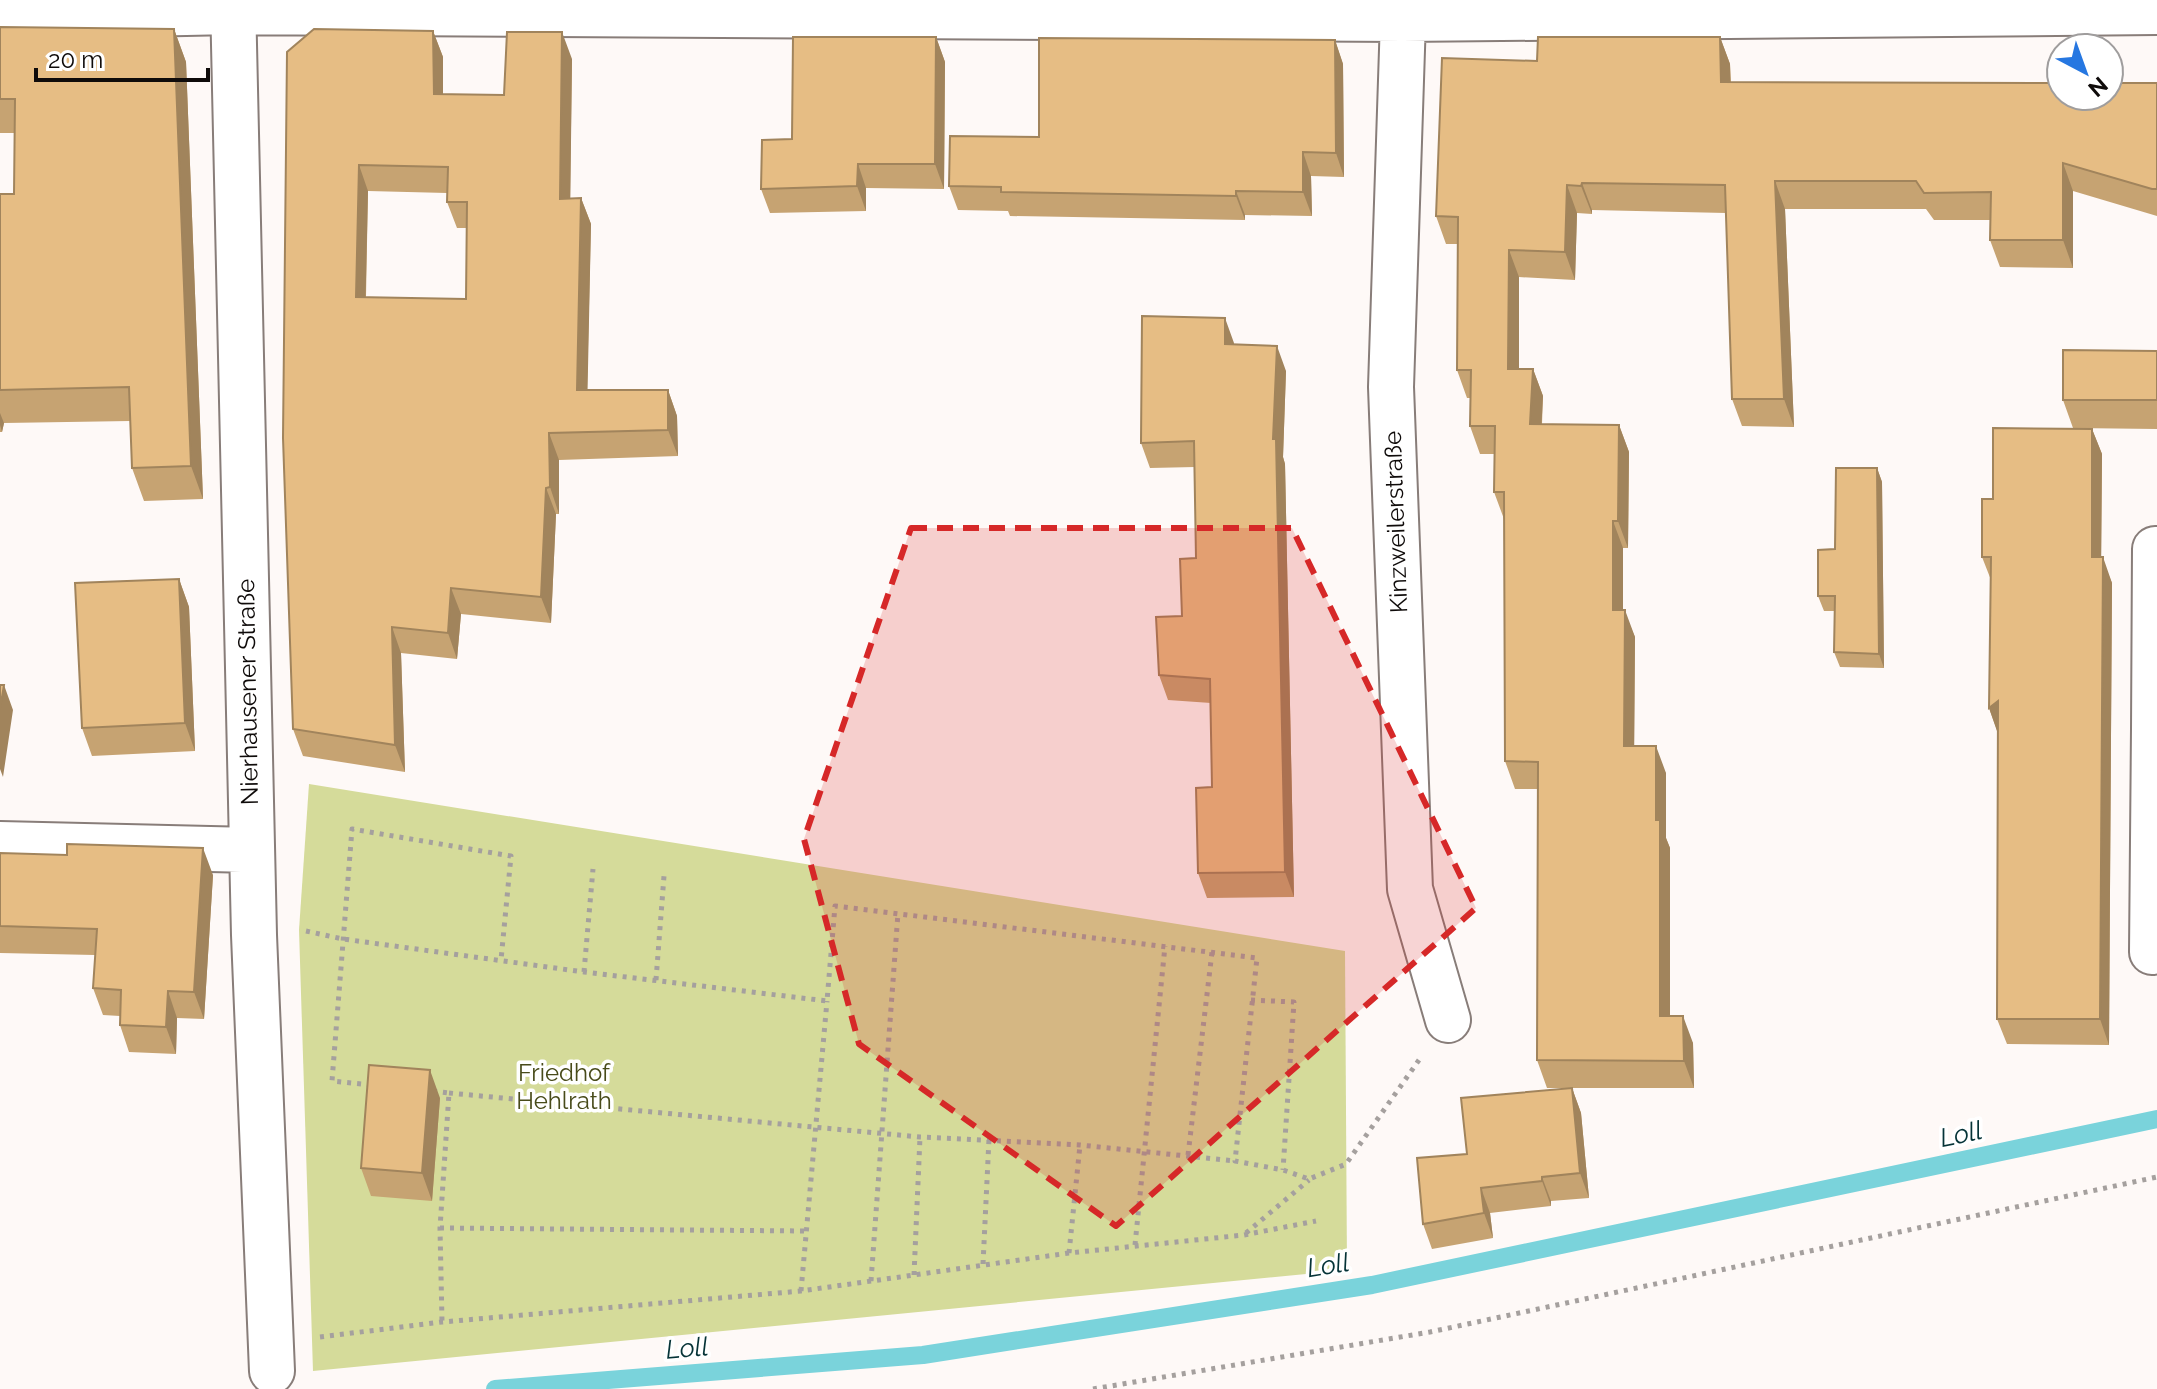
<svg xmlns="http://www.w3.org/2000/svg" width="2157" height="1389" viewBox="0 0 2157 1389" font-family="Raleway,sans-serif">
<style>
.green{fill:#d5db9a}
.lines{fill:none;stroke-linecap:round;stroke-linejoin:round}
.stream{stroke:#7ad3db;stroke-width:18}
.street-casing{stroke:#887d79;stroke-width:48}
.path{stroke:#a5a09e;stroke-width:5;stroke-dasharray:4 6;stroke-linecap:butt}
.street{stroke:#fff;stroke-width:44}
.wall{fill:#c6a372;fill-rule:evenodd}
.shaded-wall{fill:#a1845c}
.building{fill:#e6bd84;stroke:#a1845c;stroke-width:2;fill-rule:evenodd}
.marked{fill:#d62828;fill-opacity:0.2;stroke:#d62828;stroke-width:6;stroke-dasharray:16 10;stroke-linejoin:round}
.labels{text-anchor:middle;stroke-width:7;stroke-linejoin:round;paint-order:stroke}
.street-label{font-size:24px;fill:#0f0b0a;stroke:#fff}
.park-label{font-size:24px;fill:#484b1a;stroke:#fff}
.water-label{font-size:26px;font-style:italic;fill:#053337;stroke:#fff}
</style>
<rect width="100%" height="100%" fill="#fef9f7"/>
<path class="green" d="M309 784 1345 951 1347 1270 313 1371 299 930Z"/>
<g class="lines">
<path class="stream" d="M495 1389 923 1355 1372 1285 2157 1119"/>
<g class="street-casing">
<path id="street" d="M233 0 254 935 272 1371
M0 17 232 12 1403 19 2157 12
M1403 19 1391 387 1410 889 1448 1020
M2154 729 2155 549
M0 844 252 850
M2152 952 2154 729H2157"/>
</g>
<path class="path" d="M306 931 343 939 584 972 827 1001 835 906 1257 958 1235 1161 1283 1170 1309 1179 1346 1164 1419 1060
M584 972 593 869
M656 980 664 876
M1251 1000 1294 1002 1283 1170
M371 1085 332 1081 352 829 511 856 501 960
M433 1091 449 1093 440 1228 442 1322
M449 1093 920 1137 1080 1145 1235 1161
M1188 1155 1212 952
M440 1228 807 1231
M1246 1233 1309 1180
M1135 1245 1165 946
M1069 1253 1080 1145
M983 1264 989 1139
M914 1275 920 1137
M871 1281 898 913
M801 1291 827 1001
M320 1337 442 1322 801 1291 1069 1253 1244 1235 1316 1221
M1093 1389 1430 1332 2157 1177"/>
<use href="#street" class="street"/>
</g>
<path class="wall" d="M0 27 174 29 186 62 203 499 144 501 132 468 130 421 4 423 2 432H0V194H14L15 133H0Z
M433 31 443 57V94L504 95 572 59 570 198H581L591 224 587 390H668L677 416 678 456 559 460V514H556L551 623 461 614 457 659 401 653 405 772 303 756 293 729 287 52ZM368 191 447 193V202L457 228H467L466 299 366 297Z
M936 37 945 62 944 189 866 188V211L770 213 761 189 792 139Z
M1720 37 1730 64 1731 82 2157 83V216L2073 191V268L2000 267 1990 240 1991 220H1934L1926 209H1785L1794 427 1742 426 1732 399 1726 213 1592 210V214L1577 213 1575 280 1519 277V369H1533L1543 396 1542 424 1619 425 1629 452 1628 548H1623V610L1635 637 1634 746 1666 773V838L1670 848V1016L1693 1043 1694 1088H1572L1581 1113 1589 1198 1551 1201V1206L1490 1213 1493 1238 1432 1249 1423 1224 1467 1154 1571 1088H1547L1537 1060 1538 789H1515L1505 761 1504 519 1494 492 1495 454H1480L1470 426 1471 398H1467L1457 370V244H1446L1436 216 1537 61Z
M1335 40 1343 64 1344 177 1311 176 1312 216 1245 215V220L1010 216 1008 211 958 210 949 186 1039 137Z
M1234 343V345L1286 371 1283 457 1285 464 1294 897 1207 898 1198 873 1212 787 1211 703 1168 700 1159 675 1182 616 1196 558 1195 467 1150 468 1141 443Z
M2157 351V429L2073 428 2063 400Z
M2092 429 2102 454 2101 557 2112 583 2109 1045 2007 1044 1997 1019 1998 733 1989 708 1991 580 1982 557 1993 499Z
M1877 468 1882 482 1884 668 1840 667 1834 652 1835 611H1824L1818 596 1835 549Z
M179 579 189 607 195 751 92 756 82 728Z
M0 853 213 875 204 1019 177 1018 176 1054 129 1052 120 1025V1016L103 1015 93 988 95 955 0 953Z
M440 1098 432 1201 371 1196 361 1168Z"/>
<path class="shaded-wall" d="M174 29 186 62 203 499 191 466Z
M433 31 443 57V120L434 94Z
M562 32 572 59 570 225 560 199Z
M936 37 945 62 944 189 935 164Z
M1720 37 1730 64 1731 110 1721 82Z
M1335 40 1343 64 1344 177 1336 153Z
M1303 152 1311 176 1312 216 1303 192Z
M2063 163 2073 191V268L2063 240Z
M858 164 866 188V211L857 186Z
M359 165 368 191 365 323 356 297Z
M1775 181 1785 209 1794 427 1784 399Z
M1582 183 1592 210V214L1581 186Z
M1567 185 1577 213 1575 280 1565 252Z
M1236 191 1245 215V220L1236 196Z
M581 198 591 224 587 416 577 390Z
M1509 250 1519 277V396L1508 369Z
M1225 318 1234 343V369L1225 344Z
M1277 346 1286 371 1283 457 1285 464 1294 897 1285 872 1273 439Z
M1533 369 1543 396 1540 452 1530 424Z
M668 390 677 416 678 456 668 430Z
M0 413 4 423 2 432 0 425Z
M1619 425 1629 452 1628 548 1618 521Z
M2092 429 2102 454 2101 583 2092 557Z
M549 433 559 460V514L550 487Z
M1877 468 1882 482 1884 668 1879 654Z
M546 488 556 514 551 623 541 597Z
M1613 521 1623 548V637L1613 610Z
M2103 557 2112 583 2109 1045 2100 1019Z
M179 579 189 607 195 751 185 723Z
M451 588 461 614 457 659 448 633Z
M1625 610 1635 637 1634 773 1624 746Z
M392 627 401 653 405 772 395 745Z
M4 685 13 710 3 777 0 769V709Z
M1998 701V734L1989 708Z
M1656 746 1666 773V838L1670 848V1044L1660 1016Z
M203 848 213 875 204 1019 194 992Z
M168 991 177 1018 176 1054 166 1027Z
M1683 1016 1693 1043 1694 1088 1684 1061Z
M430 1070 440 1098 432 1201 422 1173Z
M1572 1088 1581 1113 1589 1198 1580 1173Z
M1542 1177 1551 1201V1206L1542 1181Z
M1481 1188 1490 1213 1493 1238 1484 1213Z"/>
<path class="building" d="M0 27 174 29 191 466 132 468 129 387 0 390V194H14L15 99H0Z
M314 29 433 31 434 94 504 95 507 32H562L560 199 581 198 577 390H668V430L549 433 550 487 546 488 541 597 451 588 448 633 392 627 395 745 293 729 283 438 287 52ZM359 165 448 167 447 202H467L466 299 356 297Z
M793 37H936L935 164H858L857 186 761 189 762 140 792 139Z
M1538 37H1720L1721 82 2061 83V96H2109V83H2157V189H2152L2063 163V240H1990L1991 192 1924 193 1916 181H1775L1784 399H1732L1725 185 1582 183 1581 186 1567 185 1565 252 1509 250 1508 369H1533L1530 424 1619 425 1618 521H1613V610H1625L1624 746H1656V820H1660V1016H1683L1684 1061 1537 1060 1538 762 1505 761 1504 492H1494L1495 426H1470L1471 370H1457L1458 217 1436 216 1442 58 1537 61Z
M1039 38 1335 40 1336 153 1303 152V192L1236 191V196L1001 192V187L949 186 950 136 1039 137Z
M1142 316 1225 318V344L1277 346 1273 439H1276L1285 872 1198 873 1196 788 1212 787 1210 679 1159 675 1156 617 1182 616 1180 559 1196 558 1194 441 1141 443Z
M2063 350 2157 351V400H2063Z
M1993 428 2092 429V557H2103L2100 1019H1997L1998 701 1989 708 1991 557H1982V499H1993Z
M1836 468H1877L1879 654 1834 652 1835 596H1818V550L1835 549Z
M179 579 185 723 82 728 75 583Z
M0 685H4L0 709Z
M67 844 203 848 194 992 168 991 166 1027 120 1025 121 990 93 988 97 929 0 926V853L67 855Z
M369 1065 430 1070 422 1173 361 1168Z
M1572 1088 1580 1173 1542 1177V1181L1481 1188 1484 1213 1423 1224 1417 1158 1467 1154 1461 1098Z"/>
<path class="marked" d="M911 528H1292L1476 908 1116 1226 859 1044 804 839Z"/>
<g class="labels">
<g class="street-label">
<text transform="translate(1396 522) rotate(-92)" y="8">Kinzweilerstraße</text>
<text transform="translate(248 692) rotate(-91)" y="8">Nierhausener Straße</text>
</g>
<g class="park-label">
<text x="564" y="1081">Friedhof<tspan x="564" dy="28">Hehlrath</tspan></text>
</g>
<g class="water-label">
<text transform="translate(1961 1134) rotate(-12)" y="9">Loll</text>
<text transform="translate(1328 1265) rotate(-9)" y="9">Loll</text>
<text transform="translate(687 1348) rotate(-5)" y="9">Loll</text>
</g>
</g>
<g transform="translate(2085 72) rotate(139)"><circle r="38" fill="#ffffff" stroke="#9f9d9d" stroke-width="2"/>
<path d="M0-6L14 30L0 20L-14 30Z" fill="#2677e1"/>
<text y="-12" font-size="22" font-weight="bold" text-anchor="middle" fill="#0f0b0a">N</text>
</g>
<path d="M36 68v12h172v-12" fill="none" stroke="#0f0b0a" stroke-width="4"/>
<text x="48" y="68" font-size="24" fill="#0f0b0a" stroke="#ffffff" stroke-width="6" paint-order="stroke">20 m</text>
</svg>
